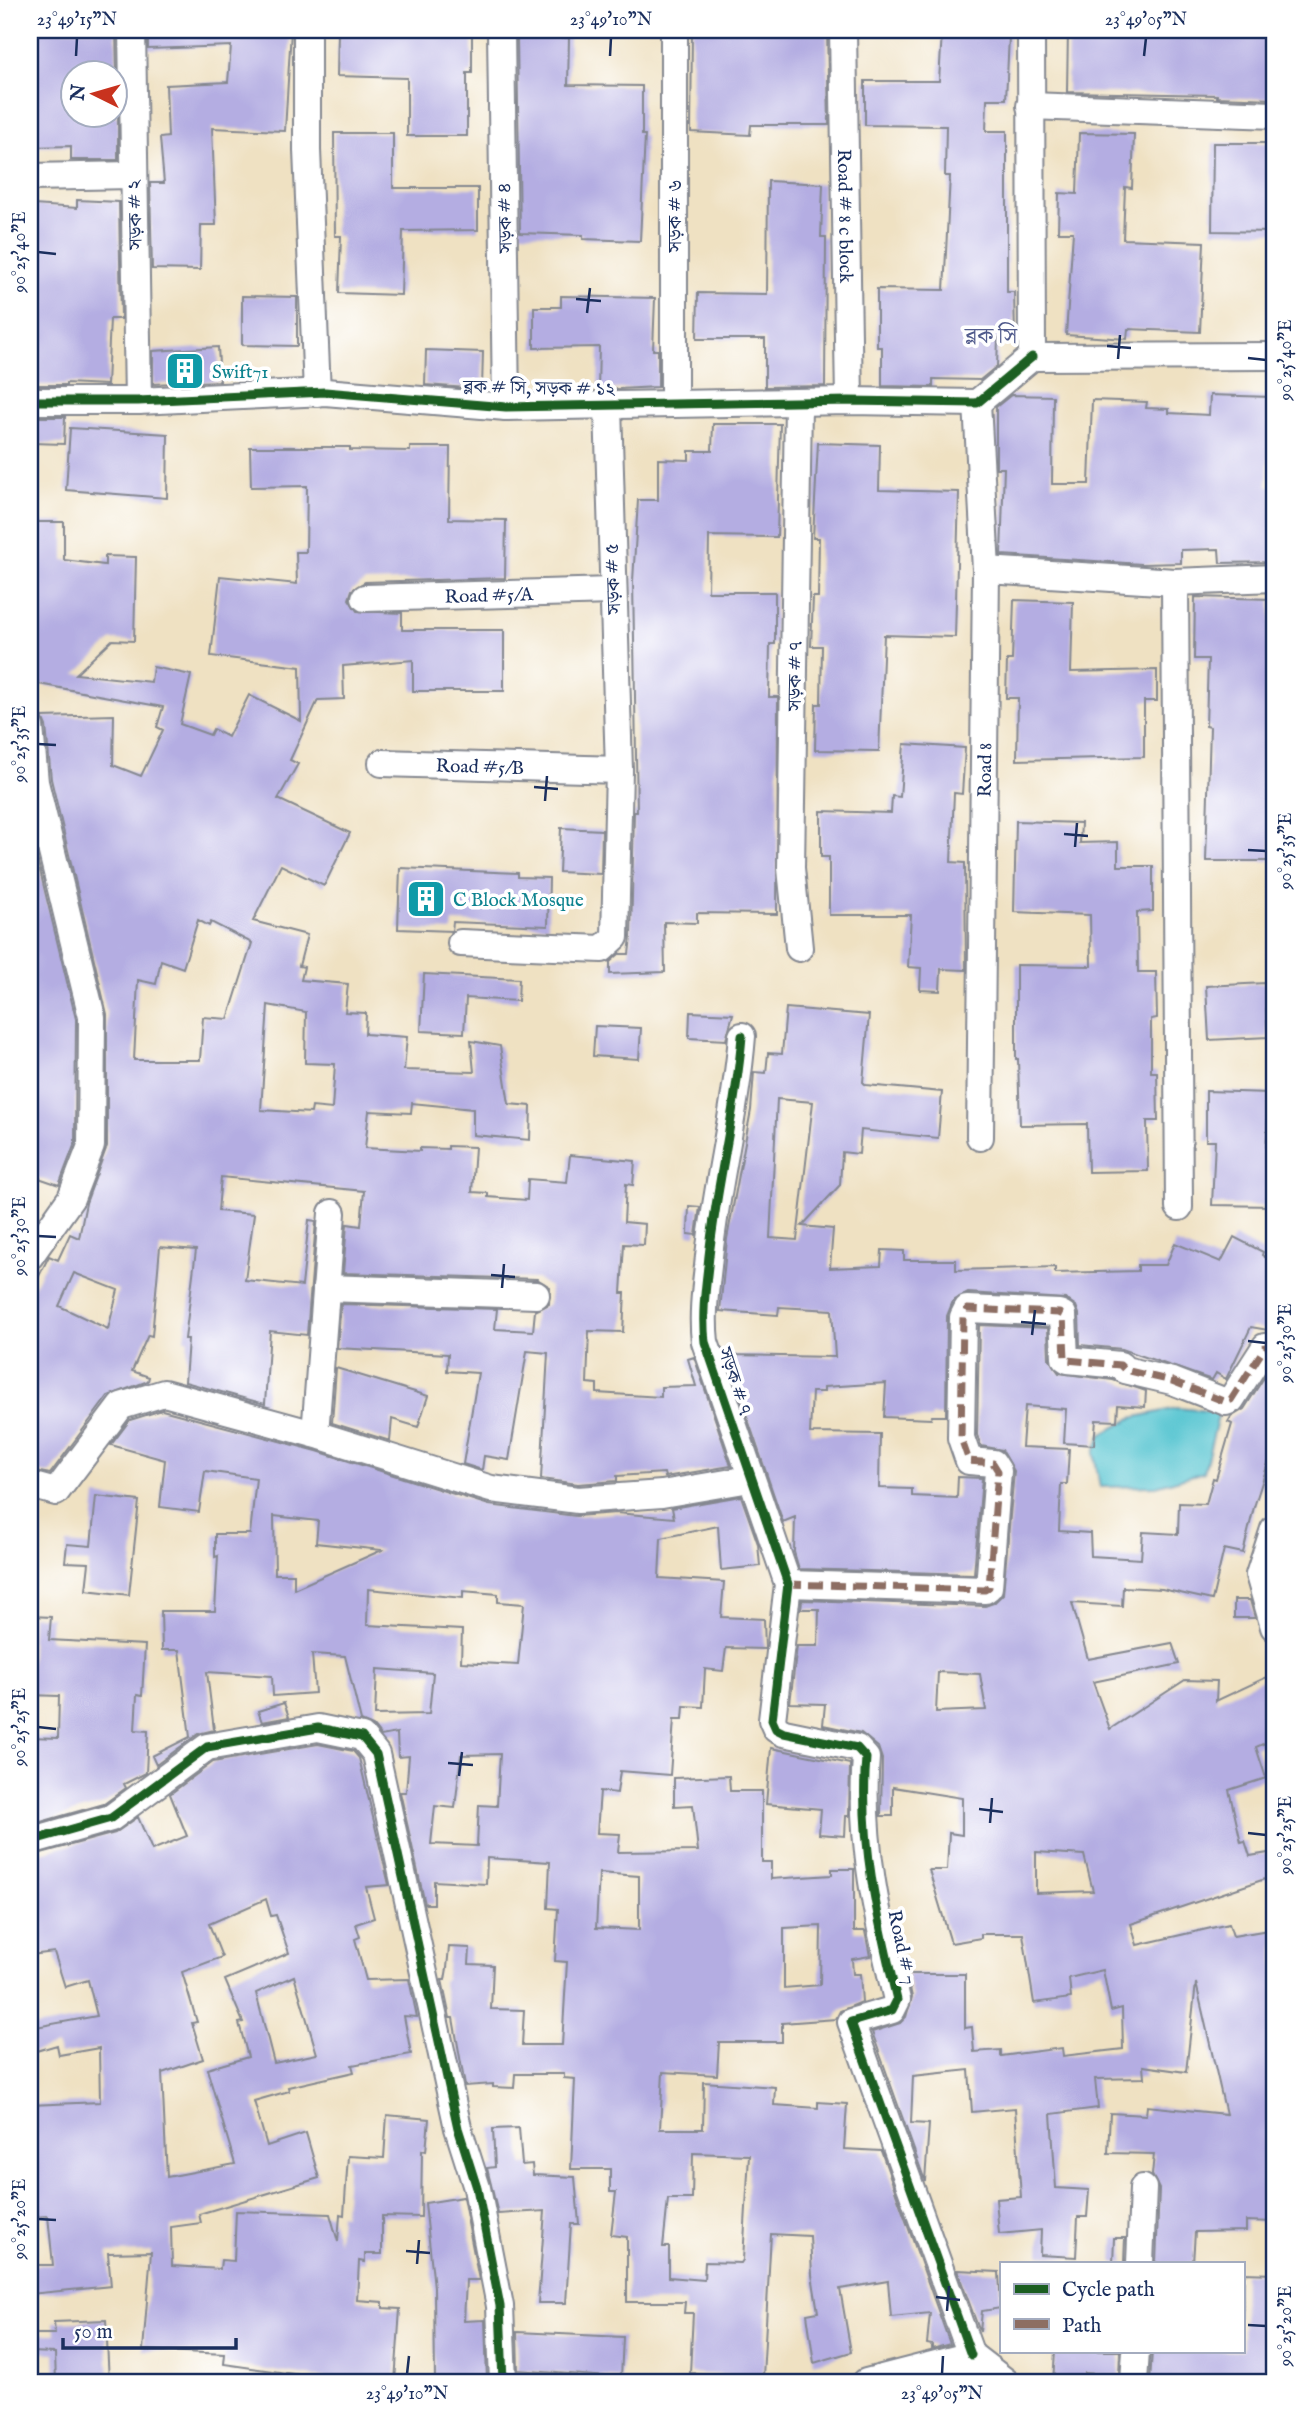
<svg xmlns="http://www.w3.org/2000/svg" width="1304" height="2412" viewBox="0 0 1304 2412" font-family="'IM FELL English','Noto Serif Bengali',serif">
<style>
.water{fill:#5ac6d2;stroke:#3a7a98;stroke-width:2}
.building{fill:#b4ade2;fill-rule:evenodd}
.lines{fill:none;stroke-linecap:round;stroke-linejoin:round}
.minor-casing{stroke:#858890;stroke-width:30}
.minor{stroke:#fff;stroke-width:26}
.quiet{stroke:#8d6e63;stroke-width:7;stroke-dasharray:14 7;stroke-linecap:butt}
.cycleway-casing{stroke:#fff;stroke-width:13}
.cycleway{stroke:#1b5e20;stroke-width:9}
.ticks{fill:none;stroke:#1b2f5e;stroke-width:2.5}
.labels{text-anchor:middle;stroke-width:7;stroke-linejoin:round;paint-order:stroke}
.street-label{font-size:19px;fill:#1b2f5e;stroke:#fff}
.culture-label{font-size:19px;fill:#0d838f;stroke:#fff;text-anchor:start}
.quarter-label{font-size:23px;fill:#515b8c;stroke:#fff}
.neatline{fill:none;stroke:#1b2f5e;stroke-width:2.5}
.ticks-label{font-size:18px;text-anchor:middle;fill:#1b2f5e}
</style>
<rect width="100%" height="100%" fill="#fff"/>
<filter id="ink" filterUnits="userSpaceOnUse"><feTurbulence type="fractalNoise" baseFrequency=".0143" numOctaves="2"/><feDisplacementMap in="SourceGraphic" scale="14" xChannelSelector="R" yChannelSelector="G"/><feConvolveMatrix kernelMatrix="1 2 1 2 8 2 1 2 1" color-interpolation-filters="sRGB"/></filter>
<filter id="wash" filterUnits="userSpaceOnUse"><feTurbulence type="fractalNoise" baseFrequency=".00686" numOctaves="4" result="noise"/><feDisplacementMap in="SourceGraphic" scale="28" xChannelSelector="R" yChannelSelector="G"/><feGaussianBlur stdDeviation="1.57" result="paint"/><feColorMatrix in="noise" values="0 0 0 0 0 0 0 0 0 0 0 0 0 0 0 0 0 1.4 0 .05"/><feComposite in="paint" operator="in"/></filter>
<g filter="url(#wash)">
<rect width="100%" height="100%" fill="#efe1c2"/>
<path class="water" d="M1177 1408 1219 1412 1204 1472 1156 1486 1100 1487 1094 1453 1101 1435 1132 1418Z"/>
<g id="blocks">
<path class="building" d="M30 30H116L117 74H74V116H118V160H71V146L30 147Z
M148 30H291L285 131 212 128 216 225H201L200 270 152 269 150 183H164L160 138 168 137 166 85 228 82 231 46 148 49Z
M406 30H472V73H467V136H407V78L337 76 338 32 406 34Z
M692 30H827L829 125H751L750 135 691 132Z
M1068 30H1274V99L1217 97V95L1067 92Z
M942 32 1009 36 1006 99H987L986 131H1007V292H1014L1015 337 998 338 997 366 980 380 933 379V387L882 386V347H877V289L944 290 950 176H945L946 126 865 125V81H939Z
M517 38H569L568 85 642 86V135H645L640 241 583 239V235L520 233Z
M334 133H393V188H478V230L403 231 401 295 339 293 341 236H335Z
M1079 133 1134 134 1132 188 1125 187 1123 239 1204 242 1200 332 1128 329 1127 339 1066 335 1073 232H1058L1059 193 1077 194Z
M1213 143H1274V232L1212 231Z
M768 181 823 184 821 237H826L825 386 765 387V339H697L698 293 767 294Z
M77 200 119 202 121 319H110L107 385 66 383V385H30V266L34 205 77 208Z
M242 296 297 297V346L242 345Z
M561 296 655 298 653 350H658V387L598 390 599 347 534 348V307H561Z
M218 347 220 381 153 384V351Z
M426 350 483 352 482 389 425 385Z
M1011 395 1053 396 1052 484H1089L1092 400 1147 402 1146 408 1169 409V413L1209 415 1210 395 1271 397 1267 486H1272L1273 562 1220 563 1219 549 1181 550V563L1142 564 1001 555 1004 468H996V407Z
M33 417H65L64 444 32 443Z
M713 424H780L777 537 709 536 708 592H775V644H770L769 697H778L777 914 697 913V923L664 922 665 972 610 974V962L619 954H629L631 937 634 812H637L633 581 638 500H658V459L689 460V451H712Z
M70 428 168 434 167 498 66 490Z
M818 443 880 445 879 490 959 492 955 637 884 635 879 751 815 750 816 704H821L822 646H811L813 597H818L819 538H813Z
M250 447H350V450L410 451V447H450L449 519 506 520 505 578 365 582 352 590 349 599 357 611 402 613V630H504V691H413V660L343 666 344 699 318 700 290 760 298 764 278 799 350 833 324 886 281 865 253 921 307 935 299 966 304 967 301 980 348 984 345 1012 366 1013 365 1034 407 1037 404 1070 474 1072 471 1041 500 1046 509 1104 531 1106 530 1140 473 1135V1109L412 1103 411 1113 369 1111 365 1148 420 1151V1148L448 1149V1146L475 1147 472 1192 488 1193V1197L527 1200 528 1179 567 1182 570 1155 635 1161 633 1185 626 1184 624 1222 645 1224 644 1245 624 1244 621 1293H625L623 1332 589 1331 587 1383 597 1384V1393L661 1397V1387L696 1386 688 1359 694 1357 731 1466 665 1477 664 1473 617 1476V1481L578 1484 541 1479 548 1353 527 1351 509 1460 484 1456 482 1470 463 1464 478 1373 447 1371 448 1354 337 1348 341 1304 497 1309 495 1329 533 1331 535 1311 549 1304 550 1287 537 1279 343 1273 347 1224 361 1226 364 1191 221 1177 218 1211 254 1214 245 1280 302 1286 309 1220 316 1221 307 1335 270 1331 265 1404 185 1382 188 1339H185L196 1250 160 1247 152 1336 148 1335 132 1371 149 1377 148 1381 108 1396 50 1474 30 1470V1294L49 1256 58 1260 70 1234 79 1238 86 1203 107 1146V1014L51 779 46 726 42 717 114 715 113 765 141 776 163 730 157 727 163 707 39 684 30 666V522H64V560L105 565V556L136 557 134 641 112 640 76 674 151 682 153 667 191 675 180 724 210 735 213 729 228 737 249 695 301 721 300 667 211 656 220 576 297 584 296 552H306L307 486 251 487ZM198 920 209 926 211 922 252 943 228 1019 203 1017 200 1060H134L138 980 156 984 161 960 183 968ZM268 1005 306 1012 305 1063 335 1064 332 1109 312 1107 311 1113 261 1110ZM74 1273 118 1290 108 1329 59 1306Z
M1195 597 1271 599 1270 666H1273L1271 733H1274V752L1270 861H1206L1210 727 1206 726 1208 659H1194Z
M1014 600 1073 602 1071 672 1157 670V701H1144V757L1017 760 1018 698H1006L1007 660H1012Z
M904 744 965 748 962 794 954 793 951 862 965 863 966 970 941 969 940 991 920 990 921 968 908 967 911 915H829V857H821V811L891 813 892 796 900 797Z
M1016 821 1081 823 1080 843 1118 842V866H1153V911L1137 912 1138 972H1156L1157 1018 1151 1019V1072H1157L1158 1121H1147L1148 1171 1088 1172 1087 1124 1020 1125 1018 1059H1016V965L1091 966 1090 915 1014 912Z
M561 828 602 830 601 874 559 872Z
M30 846H34L76 1019 75 1143 59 1185 30 1175Z
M400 868 518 873V877L549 878 548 926 453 922 452 931 398 929Z
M424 974 519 979 518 1001 466 998 464 1033 421 1031Z
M1265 983 1268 1037 1209 1040 1206 986Z
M786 1008 869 1015 863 1082 866 1085 942 1092 938 1138 861 1130 859 1154 842 1152 840 1185 802 1226 833 1229 830 1268 881 1266 882 1250 904 1251V1260H956V1270L1055 1267V1273L1138 1271V1265H1166L1175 1243 1221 1262 1234 1237 1263 1252 1262 1255 1274 1263V1331L1251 1327 1226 1379 1216 1373 1212 1380 1122 1349 1080 1345 1079 1314 1076 1306 1066 1299 968 1293 953 1301 947 1316 946 1416H932L931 1419 884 1417 886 1383 824 1387V1392H812L810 1433 880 1434 879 1488 912 1489V1496L957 1498 958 1477 982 1478 974 1574 799 1569 794 1552 795 1517 783 1522 726 1355 835 1357 832 1310 779 1307 778 1315 720 1311 727 1239 751 1110 754 1072 766 1073 768 1053 782 1054ZM777 1099 813 1102 797 1240 770 1238Z
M690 1012 733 1014 726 1040 689 1038Z
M595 1026 641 1028 639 1059 593 1056Z
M1206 1091 1269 1093 1266 1155H1274V1206L1212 1205 1215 1141H1206Z
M689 1206 700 1207 696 1235 688 1234Z
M979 1325 1048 1328 1049 1359 1059 1373 1113 1380 1146 1391 1145 1407 1118 1405 1117 1421 1096 1420 1094 1445 1064 1443 1066 1409 1025 1406 1022 1447 1069 1449 1067 1484H1061L1059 1531 1090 1533 1091 1556 1141 1559 1143 1532 1178 1534 1179 1503 1206 1504 1213 1478 1216 1479 1232 1424 1228 1422 1231 1417 1244 1409 1265 1376 1274 1380V1445L1254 1507 1243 1553 1224 1549 1212 1600 1162 1589 1123 1587 1122 1606 1072 1603 1088 1659 1172 1643 1179 1664 1093 1682 1110 1729 1185 1680 1217 1681 1216 1701 1269 1676 1274 1688V1739L1256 1747 1266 1778 1229 1790 1241 1842 1245 1841 1250 1856 1274 1852V1876L1131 1924 1137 1945 1229 1924 1233 1936 1274 1929V2026L1269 2027 1274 2047V2222L1246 2221V2231L1195 2232 1193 2263H1156L1159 2189 1152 2175 1154 2154 1108 2153 1110 2113 1146 2115 1147 2106 1226 2114 1196 1983 1186 2072 1143 2066 1144 2078 1095 2079 1098 2108 1051 2114 1056 2188 1089 2190 1087 2217H1078L1076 2257 1040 2255 1041 2230 999 2234 996 2199 1021 2197 1015 2108 972 2112 969 2070 913 2076 911 2123 929 2124 925 2181 872 2032 900 2023 906 2017 912 1997 907 1974H965V2028L972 2027 974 2052 1001 2050V2056L1062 2048 1063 2056 1123 2049 1122 2008 1111 2011 1103 1970 1069 1978 1071 1998 1034 2003 1023 1934H981V1938L951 1943 929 1870H947L949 1833 962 1835V1798L893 1787V1816H881L882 1759 878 1747 861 1733 823 1725 825 1704 790 1703 797 1646H818L819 1609H801L802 1600 985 1606 994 1603 1003 1594 1014 1471 1002 1450 981 1446 977 1435ZM938 1672 980 1674 986 1710 936 1712ZM1036 1852 1084 1855 1093 1891 1036 1893Z
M336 1368 428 1396 418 1427 392 1419 390 1441 332 1423Z
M162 1410 317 1451 489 1505 576 1516 616 1513 674 1518 672 1508 741 1496 758 1544 760 1566 721 1570 718 1526 661 1538 659 1578 724 1582 721 1617 764 1619 765 1649 726 1648 723 1671 705 1669 703 1707 684 1706 683 1719H674L670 1775 620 1771 617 1793 600 1791 597 1833 620 1834 618 1852 698 1851 693 1805 674 1806V1778L729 1776 730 1791H762V1862H771V1879L832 1875V1869H854V1931H865L870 1956 852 1959 853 1974H860L862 2002 840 2011 836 2019 782 2023V2042H719L717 2075 663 2072 660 2129H703L704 2082 775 2087 774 2105 818 2108V2102L847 2104 844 2149 881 2151 950 2344 932 2349V2345L927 2344 930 2313 891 2317 888 2281 840 2289 851 2352 814 2363 807 2314 818 2312 812 2275 810 2236 771 2234 763 2377 690 2373 693 2313H684L685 2302H627V2237L611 2235 616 2192H610V2169H571L575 2079 564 2078V2074H515L514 2088 493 2087V2084L465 2086 453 2018H450L442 1980H445L447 1968 449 1947 470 1948 469 1964 493 1965 491 2009 524 2010 522 2045H562L567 1962 555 1961 558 1909 548 1908 550 1862 487 1858 486 1884 434 1881V1904H425L400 1792H406L409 1756 398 1757 397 1733 381 1736 373 1726 361 1721 345 1656 312 1654 315 1693 273 1696 272 1676 207 1672 214 1730 198 1734 156 1765 152 1756 190 1737 179 1650H162L161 1611H215L218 1556 215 1557V1534H250L256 1478 205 1471 199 1512 160 1507 165 1460 111 1445 130 1420ZM274 1516 318 1521 316 1543 382 1550 294 1589V1574H275ZM368 1589 463 1598V1591L498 1594V1602L524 1604 518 1665 461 1662 462 1630 367 1625ZM377 1669 433 1673 429 1714 375 1715ZM500 1754 497 1806 479 1805 477 1846 431 1844 435 1806 455 1808 461 1755ZM599 1873 639 1876V1930L596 1928ZM821 1926 820 1985 784 1988V1928ZM693 2153 749 2155 743 2260 741 2263 705 2262 704 2280 669 2277V2247H663L668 2199H692Z
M96 1496 139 1501 129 1595 86 1590 89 1563 65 1562 67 1544 91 1546Z
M1234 1600H1250L1255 1618H1234Z
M32 1616 51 1617 49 1640 145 1645 142 1696 137 1695 135 1730 148 1731 146 1773 124 1784 126 1788 104 1804 30 1825V1737L58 1738 59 1696 30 1695Z
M284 1703 289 1717 262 1722 258 1711Z
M318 1744 353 1751 359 1758 389 1885 366 1887 374 1918 356 1924 360 1937 355 1939 366 1980 409 1979 417 2017 404 2016 411 2054 352 2065 354 2072 288 2087 289 2091 254 2101 267 2146 306 2133 319 2178 199 2214 201 2223 171 2227 172 2266 220 2269 221 2260 234 2261 236 2211 330 2214 338 2242 340 2214 344 2215 348 2156 384 2158 387 2115 429 2119 426 2151 422 2150 421 2217 382 2216V2254H365V2262L359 2261 357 2300 383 2302V2308L400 2309 395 2382 315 2377 224 2364 225 2354 143 2350 151 2252 108 2253 111 2286 30 2294V2265H53L48 2216 33 2217 30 2105 100 2102 99 2048 59 2055 57 2045 30 2053V2028L97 2016 88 1980 65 1987 54 1952 30 1955V1856L115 1833 138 1817 152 1850 187 1836 170 1794 213 1762ZM266 1899 271 1916 276 1915 289 1953 225 1980 243 2022 239 2023 248 2057 207 2069 235 2164 167 2177 162 2073 203 2059 192 2023 197 2022 182 1972 222 1957 209 1924ZM294 1976 317 2054 274 2063 256 1993Z
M771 1748 850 1764 849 1816H846L845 1836 819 1834 821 1809 766 1804Z
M519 2128 522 2165 532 2164 533 2175 575 2177 579 2224H571L566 2303H538L545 2211 498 2214 487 2168 495 2167 493 2129Z
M463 2197 479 2280H466L464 2321 485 2320 487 2381 435 2382 434 2287 425 2203Z
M1114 2238H1125L1124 2263H1113Z
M957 2270 999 2272 1001 2308 982 2311 980 2332Z
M1244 2273 1274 2274V2382H1150L1152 2351H1243Z
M106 2320 109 2382H56L55 2353 30 2352V2334H55L54 2322Z
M517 2332 623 2337 621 2378 518 2370Z
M1055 2351H1120L1119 2376 1085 2373 1084 2382H1053Z"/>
</g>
</g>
<g filter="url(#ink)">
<use href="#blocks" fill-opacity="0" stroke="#858890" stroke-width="2"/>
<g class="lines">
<g class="minor-casing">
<g id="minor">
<path d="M132 30 138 401"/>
<path d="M307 30V150L317 393"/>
<path d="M501 30 506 407"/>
<path d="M674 30V403"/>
<path id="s1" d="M843 30 849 401"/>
<path d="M1031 30 1032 357"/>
<path d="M1030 106 1274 115"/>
<path d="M30 177 133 175"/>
<path d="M1032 357 1274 356"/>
<path d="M30 401H138L325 392 506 407 849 401 977 403 1032 357"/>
<path d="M798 403 791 868 799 948"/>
<path d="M977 403 986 570 980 1137"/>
<path d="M986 570 1175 582 1274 578"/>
<path d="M1175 582 1179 1207"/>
<path id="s2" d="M365 598 612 591"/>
<path d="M30 727 35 782 92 1017 91 1146 71 1198 30 1256"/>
<path id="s3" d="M382 763 619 770"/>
<path d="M461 943 602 949 615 937 619 770 608 406"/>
<path d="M742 1036C736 1114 715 1189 708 1266 705 1292 702 1317 705 1342L788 1584 772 1720 776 1729 784 1733 857 1748 866 1758C859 1840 878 1921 897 2000L892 2010 851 2022 971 2355"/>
<path d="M326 1288 536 1295"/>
<path d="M315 1434 332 1213"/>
<path d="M30 1485 56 1492 121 1406 164 1393 321 1436 491 1489 578 1500 662 1494 750 1479"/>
<path d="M1274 1529 1259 1575 1274 1627"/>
<path d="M788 1584 985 1590 989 1587 998 1471 993 1463 969 1461 961 1438 963 1317 967 1309 1059 1313 1063 1315 1065 1358 1068 1360 1120 1365 1125 1370 1172 1381 1226 1402 1231 1400 1265 1347 1274 1346"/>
<path d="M30 1841 111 1818 207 1747 318 1728 362 1737 376 1754 458 2128 477 2188 500 2306 503 2382"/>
<path d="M1140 2263 1143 2188"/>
<path d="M866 2382 971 2355 1006 2382"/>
<path d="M964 2382 971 2355"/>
<path d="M1134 2382 1136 2351"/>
</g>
</g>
<use href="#minor" class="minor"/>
<path class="quiet" d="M788 1584 985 1590 989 1587 998 1471 993 1463 969 1461 961 1438 963 1317 967 1309 1059 1313 1063 1315 1065 1358 1068 1360 1120 1365 1125 1370 1172 1381 1226 1402 1231 1400 1265 1347 1274 1346"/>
<g class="cycleway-casing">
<path id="cycleway" d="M30 401H138L325 392 506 407 849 401 977 403 1032 357
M742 1036C736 1114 715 1189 708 1266 705 1292 702 1317 705 1342L788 1584 772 1720 776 1729 784 1733 857 1748 866 1758C859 1840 878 1921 897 2000L892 2010 851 2022 971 2355
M30 1841 111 1818 207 1747 318 1728 362 1737 376 1754 458 2128 477 2188 500 2306 503 2382"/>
</g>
<use href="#cycleway" class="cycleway"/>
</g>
</g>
<path class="ticks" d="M76 56 77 38M610 56 611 38M1144 56 1146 38M38 252 56 254M576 299 601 301M587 313 590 288M1107 346 1131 348M1248 358 1266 360M1118 359 1120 335M38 744 56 745M534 787 558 789M545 801 547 776M1064 834 1088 836M1075 847 1077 823M1248 850 1266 851M38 1236 56 1237M491 1275 515 1277M502 1288 504 1264M1021 1322 1046 1324M1032 1335 1035 1310M1248 1341 1266 1343M38 1727 56 1729M448 1763 473 1765M459 1776 462 1752M979 1809 1003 1812M990 1823 992 1798M1248 1833 1266 1835M38 2219 56 2220M406 2251 430 2253M417 2264 419 2240M936 2297 960 2300M947 2311 949 2286M1248 2325 1266 2326M407 2374 409 2356M942 2374 943 2356"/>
<defs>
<g id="building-square" transform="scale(2.0125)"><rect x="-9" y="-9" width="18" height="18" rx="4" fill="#0f9aa8" stroke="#fff"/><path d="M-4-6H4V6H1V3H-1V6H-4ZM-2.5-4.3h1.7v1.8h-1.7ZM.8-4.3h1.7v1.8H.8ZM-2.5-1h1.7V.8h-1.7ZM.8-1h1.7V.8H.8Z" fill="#fff"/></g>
</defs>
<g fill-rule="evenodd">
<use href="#building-square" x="185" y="371"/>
<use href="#building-square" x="426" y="899"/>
</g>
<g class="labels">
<g class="street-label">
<text transform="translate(134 215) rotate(-91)" y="7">সড়ক # ২</text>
<text dy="7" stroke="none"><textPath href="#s1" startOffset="186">Road # 8 c block</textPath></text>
<text transform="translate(674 216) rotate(-90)" y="7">সড়ক # ৬</text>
<text transform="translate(504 218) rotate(-91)" y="7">সড়ক # ৪</text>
<text transform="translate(539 387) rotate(1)" y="7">ব্লক # সি, সড়ক # ১২</text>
<text transform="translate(612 579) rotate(-92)" y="7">সড়ক # ৫</text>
<text dy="7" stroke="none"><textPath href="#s2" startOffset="124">Road #5/A</textPath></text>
<text transform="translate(794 676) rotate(-89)" y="7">সড়ক # ৭</text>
<text dy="7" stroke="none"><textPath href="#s3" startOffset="98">Road #5/B</textPath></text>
<text transform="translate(984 770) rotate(-89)" y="7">Road 8</text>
<text transform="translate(736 1381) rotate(72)" y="7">সড়ক # ৭</text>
<text transform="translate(903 1947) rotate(78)" y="7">Road # 7</text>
</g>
<g class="culture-label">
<text x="212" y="378">Swift71</text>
<text x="453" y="906">C Block Mosque</text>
</g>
<g class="quarter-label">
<text x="991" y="343">ব্লক সি</text>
</g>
</g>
<rect width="1304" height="2412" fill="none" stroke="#fff" stroke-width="77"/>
<rect x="1000" y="2262" width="245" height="91" fill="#ffffff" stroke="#a4acbf" stroke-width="2"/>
<rect x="1014" y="2284" width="35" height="10" fill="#1b5e20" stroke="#a4acbf" stroke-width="2"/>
<text x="1062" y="2296" font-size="21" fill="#1b2f5e">Cycle path</text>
<rect x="1014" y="2319" width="35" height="10" fill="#8d6e63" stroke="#a4acbf" stroke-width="2"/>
<text x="1062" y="2332" font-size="21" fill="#1b2f5e">Path</text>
<g transform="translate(94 94) rotate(275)"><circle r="33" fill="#ffffff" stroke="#a4acbf" stroke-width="2"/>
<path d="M0-5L12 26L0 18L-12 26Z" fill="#c8321e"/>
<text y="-10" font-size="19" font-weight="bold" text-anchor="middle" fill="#1b2f5e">N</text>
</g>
<path d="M63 2338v10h173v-10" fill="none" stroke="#1b2f5e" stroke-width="3.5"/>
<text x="74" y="2338" font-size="21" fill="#1b2f5e" stroke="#ffffff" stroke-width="5" paint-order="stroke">50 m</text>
<rect x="38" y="38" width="1228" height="2336" class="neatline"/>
<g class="ticks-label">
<text x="77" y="25">23°49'15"N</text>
<text x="611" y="25">23°49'10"N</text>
<text x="1146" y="25">23°49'05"N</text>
<text transform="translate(19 252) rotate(-90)" y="6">90°25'40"E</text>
<text transform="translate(1285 360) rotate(-90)" y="6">90°25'40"E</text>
<text transform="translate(19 744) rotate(-90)" y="6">90°25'35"E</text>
<text transform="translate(1285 851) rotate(-90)" y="6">90°25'35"E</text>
<text transform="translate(19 1236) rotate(-90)" y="6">90°25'30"E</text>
<text transform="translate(1285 1343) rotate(-90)" y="6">90°25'30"E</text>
<text transform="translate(19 1727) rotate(-90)" y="6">90°25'25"E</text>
<text transform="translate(1285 1835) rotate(-90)" y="6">90°25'25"E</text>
<text transform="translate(19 2219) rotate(-90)" y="6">90°25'20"E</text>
<text transform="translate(1285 2326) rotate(-90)" y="6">90°25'20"E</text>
<text x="407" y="2399">23°49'10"N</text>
<text x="942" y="2399">23°49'05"N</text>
</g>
</svg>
